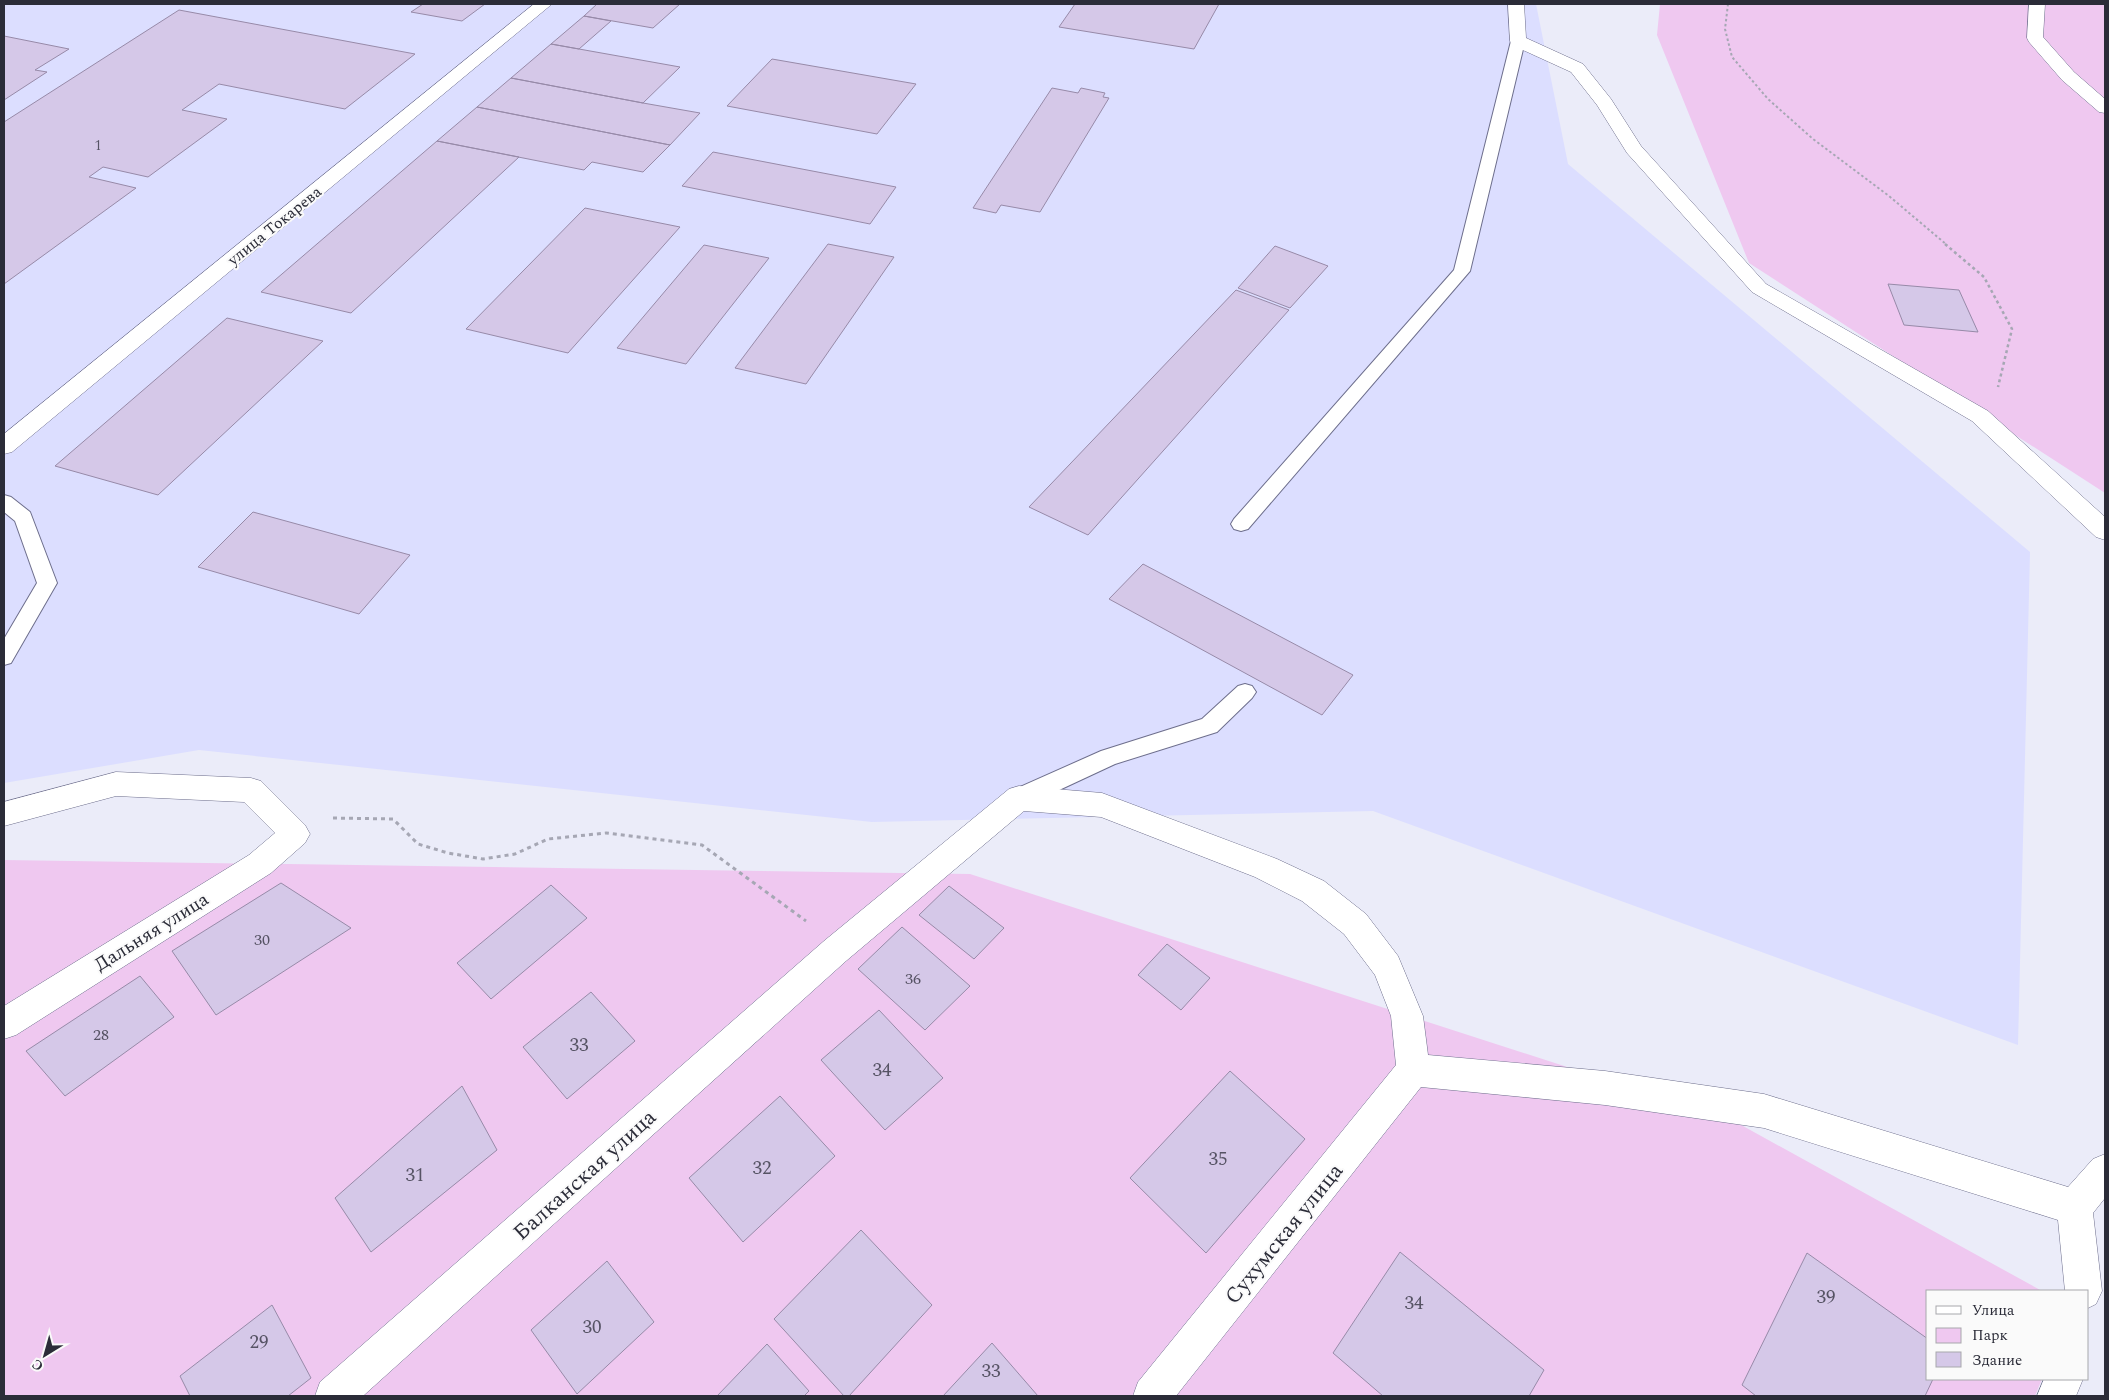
<svg xmlns="http://www.w3.org/2000/svg" width="2109" height="1400" viewBox="0 0 2109 1400" font-family="Spectral,serif">
<style>
.built{fill:#dcdeff}
.green{fill:#efc8f0}
.building{fill:#d5c8e8;stroke:#978aa8}
.lines{fill:none;stroke-linecap:round;stroke-linejoin:round}
.service-casing{stroke:#6d6e8c;stroke-width:2}
.minor-casing{stroke:#6d6e8c;stroke-width:1}
.path-far2{stroke:#a6a7b4;stroke-width:2;stroke-dasharray:2.5 2.5;stroke-linecap:butt}
.path-far1{stroke:#a6a7b4;stroke-width:2.5;stroke-dasharray:3 3;stroke-linecap:butt}
.path{stroke:#a6a7b4;stroke-width:3;stroke-dasharray:4 4;stroke-linecap:butt}
.service{fill:#fff;fill-rule:evenodd}
.minor{fill:#fff;fill-rule:evenodd}
.labels{text-anchor:middle;stroke-width:4;stroke-linejoin:round;paint-order:stroke}
.far-number-label{font-size:14px;fill:#565364}
.far-street-label{font-size:16px;fill:#2b2c38;stroke:#fafafa}
.number-label{font-size:16px;fill:#565364}
.street-label{font-size:19px;fill:#2b2c38;stroke:#fafafa}
.near-number-label{font-size:19px;fill:#565364}
.near-street-label{font-size:22px;fill:#2b2c38;stroke:#fafafa}
</style>
<rect width="100%" height="100%" fill="#ebecf9"/>
<path class="built" d="M4 4H1536L1568 164 2030 552 2018 1045 1373 811 872 822 199 750 4 783Z"/>
<path class="green" d="M1660 4H2105V493L1749 263 1657 35Z
M4 860 970 874 1734 1121 2042 1291H1928V1379H2042L2035 1396H4Z"/>
<path class="building" d="M423 4H485L462 21 411 12Z
M597 4H680L653 28 584 16Z
M1075 4H1219L1194 49 1059 27Z
M179 10 415 54 345 109 219 84 182 110 227 119 148 177 103 167 89 177 136 188 4 284V122Z
M584 16 611 21 579 49 551 44Z
M4 36 69 49 35 70 47 72 4 100Z
M551 44 579 49 680 67 643 103 511 78Z
M772 59 916 84 877 134 727 106Z
M511 78 643 103 700 113 670 145 477 107Z
M1052 88 1078 93 1081 88 1105 93 1103 97 1109 98 1040 212 1001 205 996 213 973 208Z
M477 107 670 145 643 172 592 162 584 170 437 141Z
M437 141 519 157 351 313 261 292Z
M713 152 896 187 870 224 682 186Z
M585 208 680 227 568 353 466 329Z
M828 244 894 257 806 384 735 368Z
M704 245 769 258 686 364 617 348Z
M1275 246 1328 266 1290 308 1238 288Z
M1888 284 1959 290 1978 332 1904 325Z
M1236 290 1289 310 1088 535 1029 507Z
M227 318 323 341 158 495 55 466Z
M253 512 410 555 359 614 198 567Z
M1143 564 1353 675 1322 715 1109 599Z
M281 883 351 928 216 1015 172 951Z
M551 885 587 918 491 999 457 963Z
M949 886 1004 928 974 959 919 915Z
M902 927 970 986 925 1030 858 969Z
M1167 944 1210 978 1181 1010 1138 975Z
M140 976 174 1017 65 1096 26 1051Z
M591 992 635 1041 567 1099 523 1047Z
M879 1010 943 1078 885 1130 821 1060Z
M1230 1071 1305 1139 1206 1253 1130 1178Z
M462 1086 497 1150 371 1252 335 1198Z
M780 1096 835 1156 743 1242 689 1178Z
M861 1230 932 1305 849 1396H844L774 1319Z
M1400 1252 1544 1370 1529 1396H1383L1333 1353Z
M1807 1253 1928 1339V1379H1933L1925 1396H1756L1742 1385Z
M607 1261 654 1322 577 1394 531 1330Z
M272 1305 311 1378 288 1396H190L180 1376Z
M992 1343 1038 1396H943Z
M767 1344 809 1391 804 1396H717Z"/>
<g class="lines">
<g class="service-casing">
<path id="service" d="M1518 37 1525 41 1470 271 1248 529 1241 531 1234 529 1231 524 1234 519 1454 270 1511 41Z
M4 495 11 497 30 512 57 583 11 663 4 665V639L37 583 15 521 4 512Z
M1245 684 1252 686 1256 692 1252 698 1217 732 1115 764 1027 805 1019 807 1011 805 1008 798 1011 791 1101 751 1202 719 1238 686Z"/>
</g>
<g class="minor-casing">
<path id="minor" d="M534 4H552L12 452 4 454V434Z
M1508 4H1524L1526 38 1583 64 1611 99 1641 146 1766 284 1988 411 2105 517V540L2096 537 1972 421 1752 292 1627 153 1597 105 1571 72 1512 45 1510 41Z
M2029 4H2045L2043 37 2074 72 2105 99V113L2099 112 2062 80 2029 42 2027 38Z
M116 772 251 778 261 781 305 825 310 834 305 843 271 873 16 1035 4 1039V1006L249 855 275 833 244 802 116 796 4 826V802Z
M1019 786 1102 793 1277 859 1324 881 1366 914 1398 956 1423 1016 1428 1055 1605 1071 1764 1094 2068 1187 2093 1159 2105 1154V1198L2093 1213 2102 1291 2096 1304 2088 1308V1291H2065L2058 1220 1764 1128 1605 1105 1421 1087 1176 1396H1133L1138 1382 1396 1065 1391 1016 1375 975 1344 934 1302 901 1255 877 1101 817 1024 811 846 961 363 1396H315L320 1382 824 941 1009 789Z
M2044 1379H2083L2076 1396H2037Z"/>
</g>
<path class="path-far2" d="M1728 4 1725 29 1732 57 1768 99 1813 139 1889 196 1947 245"/>
<path class="path-far1" d="M1945 244 1984 277 2012 329 1998 387"/>
<path class="path" d="M333 818 393 819 418 844 448 853 483 859 515 854 548 839 606 833 702 845 806 921"/>
<use href="#service" class="service"/>
<use href="#minor" class="minor"/>
</g>
<g class="labels">
<g class="far-number-label">
<text x="98" y="150">1</text>
</g>
<g class="far-street-label">
<text transform="translate(274 225) rotate(-39)" y="6">улица Токарева</text>
</g>
<g class="number-label">
<text x="262" y="945">30</text>
<text x="913" y="984">36</text>
<text x="101" y="1040">28</text>
</g>
<g class="street-label">
<text transform="translate(151 931) rotate(-32)" y="7">Дальняя улица</text>
</g>
<g class="near-number-label">
<text x="579" y="1051">33</text>
<text x="882" y="1076">34</text>
<text x="1218" y="1165">35</text>
<text x="762" y="1174">32</text>
<text x="415" y="1181">31</text>
<text x="1826" y="1303">39</text>
<text x="1414" y="1309">34</text>
<text x="592" y="1333">30</text>
<text x="259" y="1348">29</text>
<text x="991" y="1377">33</text>
</g>
<g class="near-street-label">
<text transform="translate(584 1174) rotate(-42)" y="8">Балканская улица</text>
<text transform="translate(1283 1233) rotate(-51)" y="8">Сухумская улица</text>
</g>
</g>
<rect width="2109" height="1400" fill="none" stroke="#2b2c38" stroke-width="10"/>
<rect x="1926" y="1290" width="162" height="90" fill="#fafafa" stroke="#a7a8ac"/>
<rect x="1936" y="1306" width="25" height="8" fill="#ffffff" stroke="#a7a8ac"/>
<text x="1972" y="1315" font-size="15" fill="#2b2c38">Улица</text>
<rect x="1936" y="1328" width="25" height="15" fill="#efc8f0" stroke="#a7a8ac"/>
<text x="1972" y="1340" font-size="15" fill="#2b2c38">Парк</text>
<rect x="1936" y="1352" width="25" height="15" fill="#d5c8e8" stroke="#a7a8ac"/>
<text x="1972" y="1365" font-size="15" fill="#2b2c38">Здание</text>
<g transform="translate(45 1355) rotate(217)" stroke="#fafafa" stroke-width="4" paint-order="stroke">
<path d="M0-4L9 19L0 12L-9 19Z" fill="#2b2c38"/>
<text y="-8" font-size="14" font-weight="bold" text-anchor="middle" fill="#2b2c38">С</text>
</g>
</svg>
